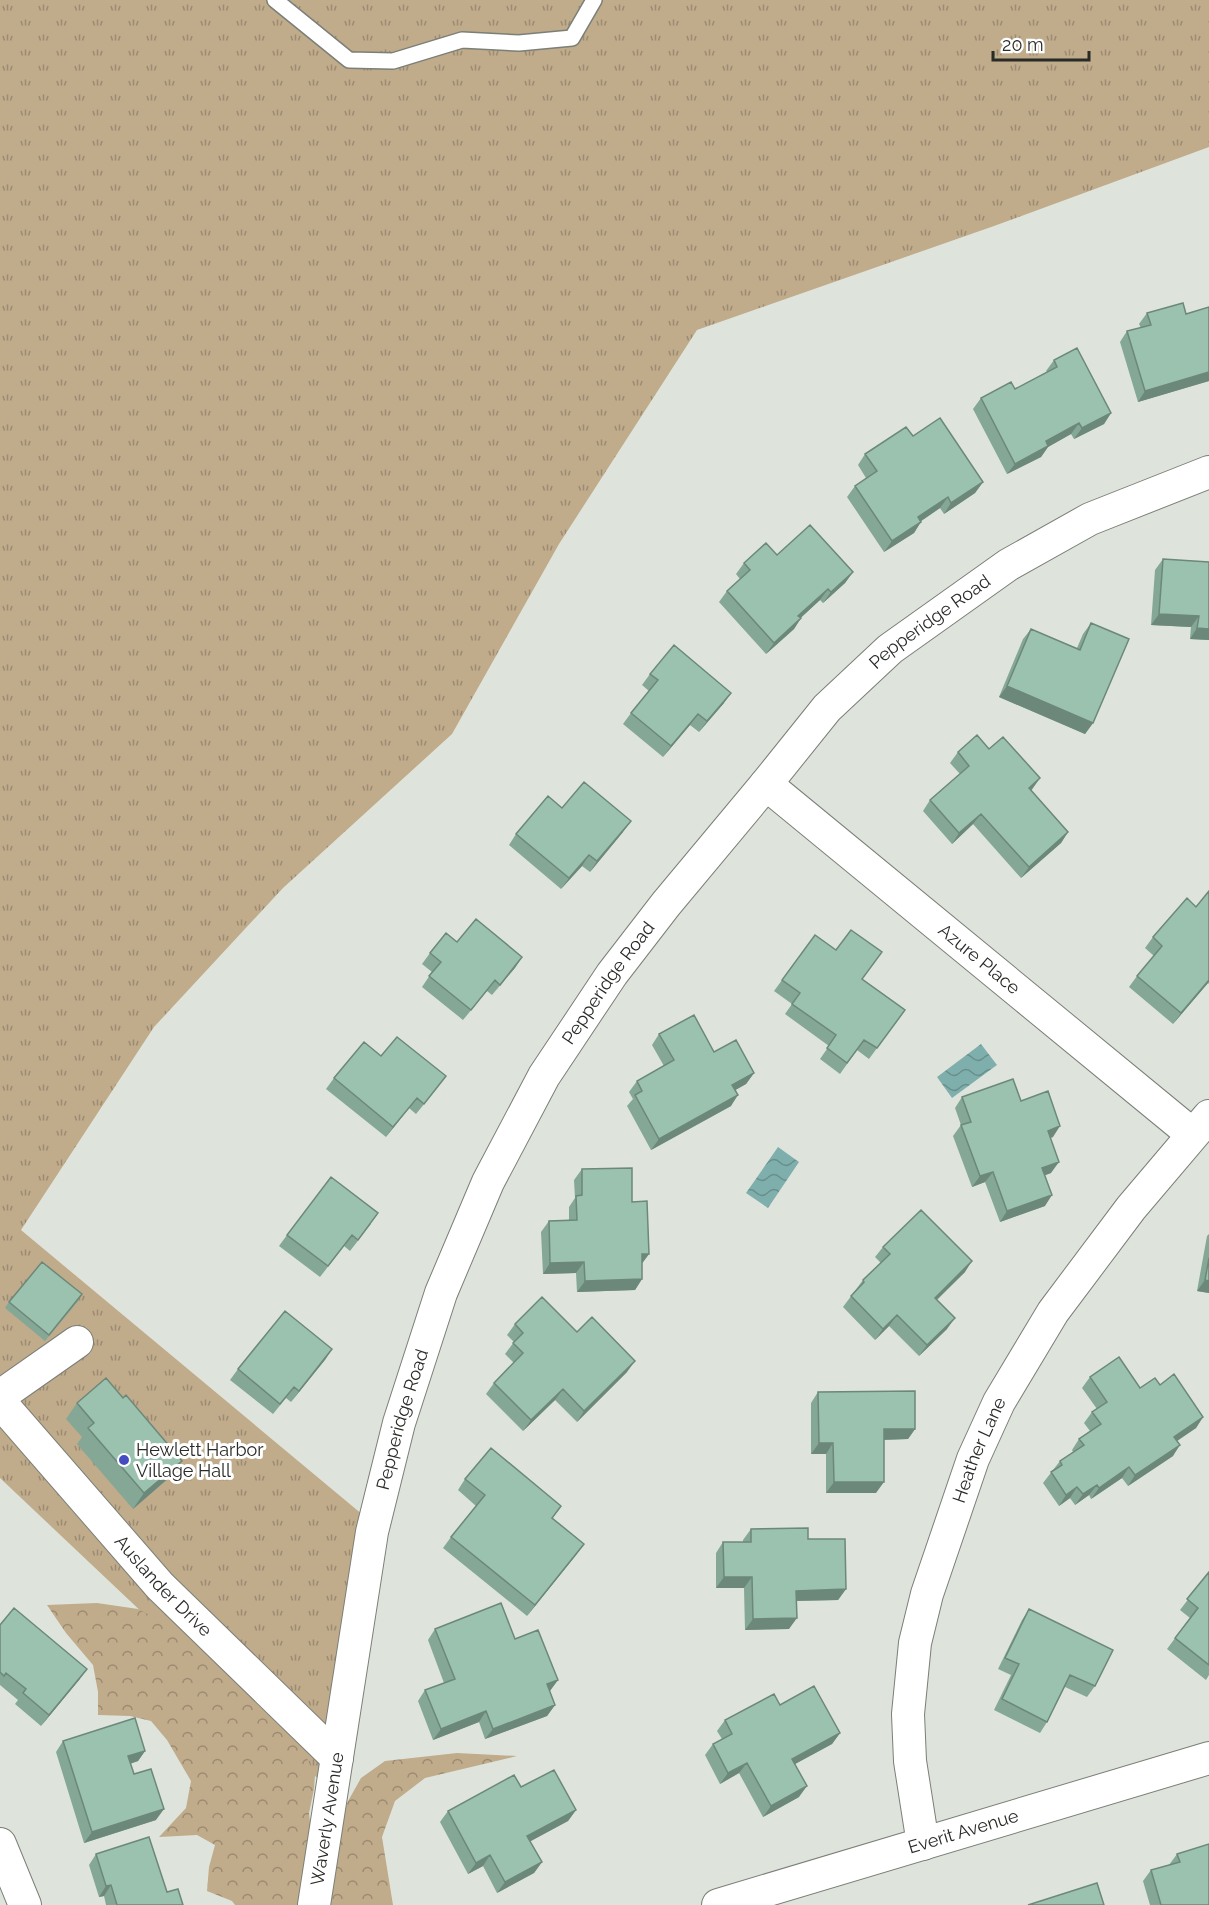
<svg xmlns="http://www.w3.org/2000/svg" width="1209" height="1905" viewBox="0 0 1209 1905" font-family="Raleway,sans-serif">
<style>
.grass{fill:url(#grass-tufts)}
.forest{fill:url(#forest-crowns)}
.water{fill:url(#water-waves)}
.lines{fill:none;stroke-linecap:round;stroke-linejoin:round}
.service-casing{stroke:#7a7f77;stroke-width:18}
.minor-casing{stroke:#7a7f77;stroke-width:34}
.service{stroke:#fff;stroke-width:15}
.minor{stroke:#fff;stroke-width:32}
.wall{fill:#84a796}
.shaded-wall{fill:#6c887a}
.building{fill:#9ac2ae;stroke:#6c887a;stroke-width:1.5}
.poi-dot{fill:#454cc1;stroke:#fff;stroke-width:2}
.labels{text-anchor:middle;stroke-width:6;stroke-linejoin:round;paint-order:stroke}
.street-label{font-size:18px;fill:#292b27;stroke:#fff}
.poi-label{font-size:18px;fill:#292b27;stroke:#fff;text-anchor:start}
</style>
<defs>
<pattern id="grass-tufts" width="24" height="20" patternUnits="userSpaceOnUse" patternTransform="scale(1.5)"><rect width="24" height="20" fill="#c0ab8b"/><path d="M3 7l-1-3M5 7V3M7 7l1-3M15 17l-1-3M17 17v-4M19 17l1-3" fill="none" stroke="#9c8b72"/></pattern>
<pattern id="forest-crowns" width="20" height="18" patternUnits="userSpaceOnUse" patternTransform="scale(1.5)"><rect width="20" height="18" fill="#c0ab8b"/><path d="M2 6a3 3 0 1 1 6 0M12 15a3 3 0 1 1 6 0" fill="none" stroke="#9c8b72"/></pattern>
<pattern id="water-waves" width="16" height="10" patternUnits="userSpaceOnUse" patternTransform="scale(1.5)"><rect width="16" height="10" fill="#7fafac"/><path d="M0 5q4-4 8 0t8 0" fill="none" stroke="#688f8c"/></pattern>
</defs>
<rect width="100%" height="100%" fill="#dee4db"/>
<path class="grass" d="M0 0H1209V147L994 226 697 330 559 544 452 734 283 888 154 1027 21 1230 381 1530 332 1792 0 1478Z"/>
<path class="forest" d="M97 1603 138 1609 195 1639 300 1744 315 1775 314 1789 309 1813 311 1831 301 1905H235L232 1901 207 1891 209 1867 215 1845 197 1835 159 1837 186 1808 191 1781 167 1740 151 1721 130 1716 98 1715V1692L93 1665 66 1633 47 1605Z
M457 1753 517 1756 425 1778 395 1801 382 1837 393 1905H331L332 1860 347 1803 361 1778 385 1761Z"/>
<path class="water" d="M981 1044 997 1065 952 1098 937 1077Z
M778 1147 799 1162 768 1208 746 1193Z"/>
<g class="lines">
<g class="service-casing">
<path id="service" d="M275 0 349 60 393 61 462 40 519 43 572 38 594 0"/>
</g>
<g class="minor-casing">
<g id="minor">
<path id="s1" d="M766 784 1192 1134"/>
<path d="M0 1396 77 1342"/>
<path id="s2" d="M0 1402 160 1586 337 1758"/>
<path d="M0 1844 25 1905"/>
<path id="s3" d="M923 1844 910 1761 908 1714 915 1643 927 1594 973 1459 999 1402 1053 1312 1131 1208 1209 1116"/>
<path id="s4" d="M314 1905 372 1532 399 1423 441 1293 488 1182 544 1076 612 974 666 904 766 784 827 708 890 649 1008 565 1090 519 1209 472"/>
<path id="s5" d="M718 1905 1209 1758"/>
</g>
</g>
<use href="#service" class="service"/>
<use href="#minor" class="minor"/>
</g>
<path class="wall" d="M1209 307V381L1138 402 1120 342 1127 331 1141 328 1139 324 1147 313 1186 314Z
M1054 360 1111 413 1104 424 1074 439 1071 434 1048 447 1041 457 1007 474 973 409 981 398 1015 389 1047 372 1046 371Z
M913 436 983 482 975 493 944 514 940 508 921 521 914 533 884 552 847 497 855 486 866 478 858 465 865 454Z
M777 555 853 572 845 583 823 603 820 600 800 618H801L794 629 766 654 719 602 727 591 740 579 736 574 744 563Z
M1209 557V640L1190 639 1191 627 1151 625 1155 570 1163 559 1209 562Z
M1091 623 1093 723 1085 734 999 697 1023 639 1031 629 1077 648 1083 634Z
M650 674 724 703 699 732 690 725 663 757 623 724 631 713 649 691 642 685Z
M989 749 1040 778 1031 791 1068 832 1061 843 1021 878 973 824 952 844 923 811 930 800 960 774 950 763 958 752Z
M562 808 623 832 590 872 582 866 561 889 509 845 516 834Z
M1209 891V984L1208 983 1173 1024 1129 987 1137 976 1154 956 1145 948 1153 937 1196 907Z
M815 935 862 979 905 1010 869 1059 857 1050 840 1074 820 1059 829 1046 785 1014 792 1004 774 991Z
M457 942 522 957 492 995 487 991 463 1020 422 987 432 972 422 964 430 953Z
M659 1034 714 1052 754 1073 746 1084 735 1090 731 1106 651 1150 627 1106 633 1099 629 1092 637 1081 664 1066 652 1045Z
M381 1056 438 1087 416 1114 409 1108 386 1137 326 1089 334 1078Z
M962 1097 1021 1101 1053 1137 1050 1138 1051 1173 1045 1175V1206L1000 1222 985 1182 972 1187 953 1136 961 1125 955 1108Z
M582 1169 632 1202 649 1254 642 1263V1279L635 1290 577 1292 576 1273 543 1274 541 1232 549 1221H569V1207L575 1198 574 1180Z
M371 1224 350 1251 344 1246 320 1277 279 1246 287 1235Z
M1209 1234V1293L1197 1291 1207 1236Z
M883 1247 965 1272 937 1300 947 1329 919 1356 889 1326 875 1340 843 1307 863 1280 881 1263 875 1257Z
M79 1300 45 1341 5 1308 9 1302Z
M515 1324 577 1332 627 1372 577 1422 555 1400 523 1431 486 1394 494 1383 514 1363 505 1354 514 1342 507 1335Z
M332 1349 291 1402 286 1398 273 1414 230 1380 238 1369Z
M1090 1377 1140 1388 1160 1385 1203 1417 1196 1428 1177 1440 1173 1456 1128 1486 1122 1478 1091 1499 1089 1495 1075 1505 1070 1498 1059 1506 1043 1483 1060 1461 1073 1452 1072 1450 1079 1439 1090 1431 1084 1423 1092 1412 1097 1409 1082 1388Z
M818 1392 915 1429 908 1439 884 1440 876 1493H826V1454H811V1403Z
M123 1398 182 1461 171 1476 133 1509 77 1444 82 1437 66 1419 77 1403Z
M465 1479 552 1518 584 1544 576 1555 527 1616 443 1548 451 1537 476 1506 458 1490Z
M751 1529 808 1539 846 1589 838 1600 797 1601 789 1629 745 1630 744 1588H716V1553L723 1542H743V1540Z
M1209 1572V1675L1206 1680 1167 1649 1190 1618 1180 1610Z
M1029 1609 1095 1686 1087 1697 1065 1687 1047 1722 1040 1733 994 1710 1011 1675 998 1669 1022 1620Z
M0 1625 87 1669 79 1680 41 1726 15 1704 18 1700 0 1685Z
M435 1629 515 1639 558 1680 549 1691 555 1705 547 1716 485 1739 479 1722 433 1740 418 1701 425 1690 444 1683 428 1640Z
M780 1705 840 1733 832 1744 795 1764 799 1797 763 1817 739 1773 720 1784 705 1755 713 1744 722 1739 717 1731 725 1720Z
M63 1741 145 1751 138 1761 130 1764 134 1774 156 1820 84 1843 56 1752Z
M521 1787 576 1810 568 1821 530 1841 542 1862 534 1873 497 1893 483 1866 468 1874 440 1822 448 1811Z
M96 1854 167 1892 183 1905H106L104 1896 99 1897 89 1865Z
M1177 1854 1209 1905H1150L1143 1881 1151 1870 1169 1865Z"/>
<path class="shaded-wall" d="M1209 372V381L1138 402 1145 391Z
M1111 413 1104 424 1074 439 1082 428Z
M1079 423 1071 434 1048 447 1041 457 1007 474 1015 464 1046 441Z
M983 482 975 493 944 514 951 503Z
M948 497 940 508 911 528 918 517Z
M921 522 914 533 884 552 892 541Z
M853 572 845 583 823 603 831 592Z
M828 589 820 600 791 627 798 616Z
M1159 614 1199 616 1191 627 1151 625Z
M801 618 794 629 766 654 774 643Z
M1197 628 1209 629V640L1190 639Z
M1007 686 1093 723 1085 734 999 697Z
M731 693 724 703 699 732 707 721Z
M698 714 690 725 663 757 671 746Z
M1040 778 1032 789 1021 799 1029 788Z
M981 814 973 824 952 844 959 833Z
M631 821 623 832 590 872 597 861Z
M1068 832 1061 843 1021 878 1029 867Z
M589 855 582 866 561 889 569 878Z
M522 957 515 968 492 995 500 985Z
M1209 980 1208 983 1173 1024 1181 1013Z
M754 1073 746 1084 725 1096 732 1085Z
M738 1095 731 1106 651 1150 659 1139Z
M417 1098 409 1108 386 1137 393 1127Z
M1060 1126 1053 1137 1040 1142 1048 1131Z
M1059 1162 1051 1173 1035 1179 1042 1168Z
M993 1172 985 1182 972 1187 980 1176Z
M1052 1195 1045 1206 1000 1222 1007 1211Z
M642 1254H649L641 1265Z
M972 1261 965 1272 927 1309 935 1298Z
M584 1262 576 1273 543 1274 550 1263Z
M642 1279 635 1290 577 1292 585 1281Z
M1205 1280 1209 1281V1293L1197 1291Z
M897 1315 889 1326 875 1340 883 1329Z
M955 1318 947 1329 919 1356 927 1345Z
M332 1349 325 1360 291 1402 299 1391Z
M635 1361 627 1372 577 1422 584 1411Z
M563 1389 555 1400 523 1431 531 1420Z
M1203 1417 1196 1428 1167 1448 1174 1437Z
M884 1429H915L908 1439 876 1440Z
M819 1443H833L826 1454H811Z
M1180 1445 1173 1456 1128 1486 1135 1475Z
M182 1461 171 1476 133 1509 144 1493Z
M1129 1467 1122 1478 1091 1499 1099 1488Z
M834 1482H884L876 1493H826Z
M1097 1485 1089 1495 1075 1505 1083 1494Z
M1077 1487 1070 1498 1059 1506 1066 1495Z
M584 1544 576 1555 527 1616 535 1605Z
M724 1577H752L744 1588H716Z
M846 1589 838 1600 789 1601 796 1591Z
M797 1618 789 1629 745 1630 753 1619Z
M87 1669 79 1680 41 1726 49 1715Z
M558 1680 550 1691 539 1695 547 1684Z
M555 1705 547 1716 485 1739 493 1729Z
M486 1711 479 1722 433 1740 441 1729Z
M840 1733 832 1744 784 1770 792 1759Z
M145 1751 138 1761 120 1767 128 1756Z
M747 1763 739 1773 720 1784 728 1773Z
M807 1786 799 1797 763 1817 771 1806Z
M164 1809 156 1820 84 1843 92 1832Z
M576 1810 568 1821 520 1847 527 1836Z
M490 1855 483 1866 468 1874 476 1863Z
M542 1862 534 1873 497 1893 505 1882Z
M111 1885 104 1896 99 1897 106 1886Z"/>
<path class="building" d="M1183 303 1186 314 1209 307V372L1145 391 1127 331 1151 325 1147 313Z
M1077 348 1111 413 1082 428 1079 423 1046 441 1048 446 1015 464 981 398 1011 382 1015 389 1057 367 1054 360Z
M940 418 983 482 951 503 948 497 918 517 921 522 892 541 855 486 877 471 865 454 906 427 913 436Z
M810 525 853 572 831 592 828 589 798 616 801 618 774 643 727 591 750 570 744 563 766 543 777 555Z
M1163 559 1209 562V629L1197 628 1199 616 1159 614Z
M1091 623 1129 639 1093 723 1007 686 1031 629 1080 650Z
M674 645 731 693 707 721 698 714 671 746 631 713 658 680 650 674Z
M977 735 989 749 1003 737 1040 778 1029 788 1068 832 1029 867 981 814 959 833 930 800 969 766 958 752Z
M584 782 631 821 597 861 589 855 569 878 516 834 548 796 562 808Z
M1209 891V980L1181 1013 1137 976 1162 946 1153 937 1187 898 1196 907Z
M476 919 522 957 500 985 495 980 471 1010 429 976 441 962 430 953 446 933 457 942Z
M851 930 882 952 862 979 905 1010 877 1048 864 1040 847 1063 827 1048 836 1035 792 1004 800 993 782 980 815 935 836 950Z
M694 1015 714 1052 736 1040 754 1073 732 1085 738 1095 659 1139 635 1095 642 1091 637 1081 674 1060 659 1034Z
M397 1037 446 1076 424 1104 417 1098 393 1127 334 1078 364 1042 381 1056Z
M1013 1079 1021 1101 1048 1091 1060 1126 1048 1131 1059 1162 1042 1168 1052 1195 1007 1211 993 1172 980 1176 961 1125 971 1122 962 1097Z
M632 1168V1202L647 1201 649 1254H642V1279L585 1281 584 1262 550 1263 549 1221 577 1220 576 1196 582 1195V1169Z
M331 1177 378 1213 358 1240 352 1235 328 1266 287 1235Z
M921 1210 972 1261 935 1298 955 1318 927 1345 897 1315 883 1329 851 1296 864 1282 863 1280 890 1254 883 1247Z
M1209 1258V1281L1205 1280Z
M42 1262 82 1294 49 1335 9 1302Z
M542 1297 577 1332 592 1317 635 1361 584 1411 563 1389 531 1420 494 1383 523 1353 513 1343 523 1333 515 1324Z
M285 1311 332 1349 299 1391 294 1387 280 1404 238 1369Z
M1119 1357 1140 1388 1155 1378 1160 1385 1174 1374 1203 1417 1174 1437 1180 1445 1135 1475 1129 1467 1099 1488 1097 1485 1083 1494 1077 1487 1066 1495 1051 1472 1062 1465 1060 1461 1084 1445 1079 1439 1101 1424 1092 1412 1107 1402 1090 1377Z
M106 1378 123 1398 126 1395 182 1461 144 1493 88 1428 94 1423 77 1403Z
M915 1391V1429H884V1482H834L833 1443H819L818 1392Z
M491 1448 561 1506 552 1518 584 1544 535 1605 451 1537 485 1495 465 1479Z
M808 1528V1539H845L846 1589 796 1591 797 1618 753 1619 752 1577H724L723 1542H751V1529Z
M1209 1572V1665L1175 1638 1198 1608 1187 1599Z
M501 1603 515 1639 538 1630 558 1680 547 1684 555 1705 493 1729 486 1711 441 1729 425 1690 455 1679 435 1629Z
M14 1608 87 1669 49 1715 23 1693 26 1689 6 1673 4 1676 0 1672V1625Z
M1029 1609 1113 1650 1095 1686 1070 1675 1047 1722 1002 1699 1019 1664 1005 1658Z
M814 1686 840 1733 792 1759 807 1786 771 1806 747 1763 728 1773 713 1744 732 1734 725 1720 774 1694 780 1705Z
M135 1718 145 1751 128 1756 134 1774 151 1769 164 1809 92 1832 63 1741Z
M554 1770 576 1810 527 1836 542 1862 505 1882 490 1855 476 1863 448 1811 514 1775 521 1787Z
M149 1837 167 1892 178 1889 183 1905H117L111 1885 106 1886 96 1854Z
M1209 1844V1905H1161L1151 1870 1180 1862 1177 1854Z
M1097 1883 1104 1905H1028Z"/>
<circle class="poi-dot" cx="124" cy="1460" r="6"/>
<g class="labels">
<g class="street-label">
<text dy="6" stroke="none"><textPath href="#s4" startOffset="1466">Pepperidge Road</textPath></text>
<text dy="6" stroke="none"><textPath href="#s1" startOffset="276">Azure Place</textPath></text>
<text dy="6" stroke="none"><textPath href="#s4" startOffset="980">Pepperidge Road</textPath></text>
<text dy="6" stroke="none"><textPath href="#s4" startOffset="494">Pepperidge Road</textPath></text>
<text dy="6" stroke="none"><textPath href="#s3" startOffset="406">Heather Lane</textPath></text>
<text dy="6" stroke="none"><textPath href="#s2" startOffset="246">Auslander Drive</textPath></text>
<text dy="6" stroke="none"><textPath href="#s4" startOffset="87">Waverly Avenue</textPath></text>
<text dy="6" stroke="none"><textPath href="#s5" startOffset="256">Everit Avenue</textPath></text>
</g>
<g class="poi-label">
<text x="136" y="1456">Hewlett Harbor<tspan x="136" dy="21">Village Hall</tspan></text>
</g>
</g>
<path d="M993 51v9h96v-9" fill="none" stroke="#292b27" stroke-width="3"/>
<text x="1002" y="51" font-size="18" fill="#292b27" stroke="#ffffff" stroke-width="4.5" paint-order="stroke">20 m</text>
</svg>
